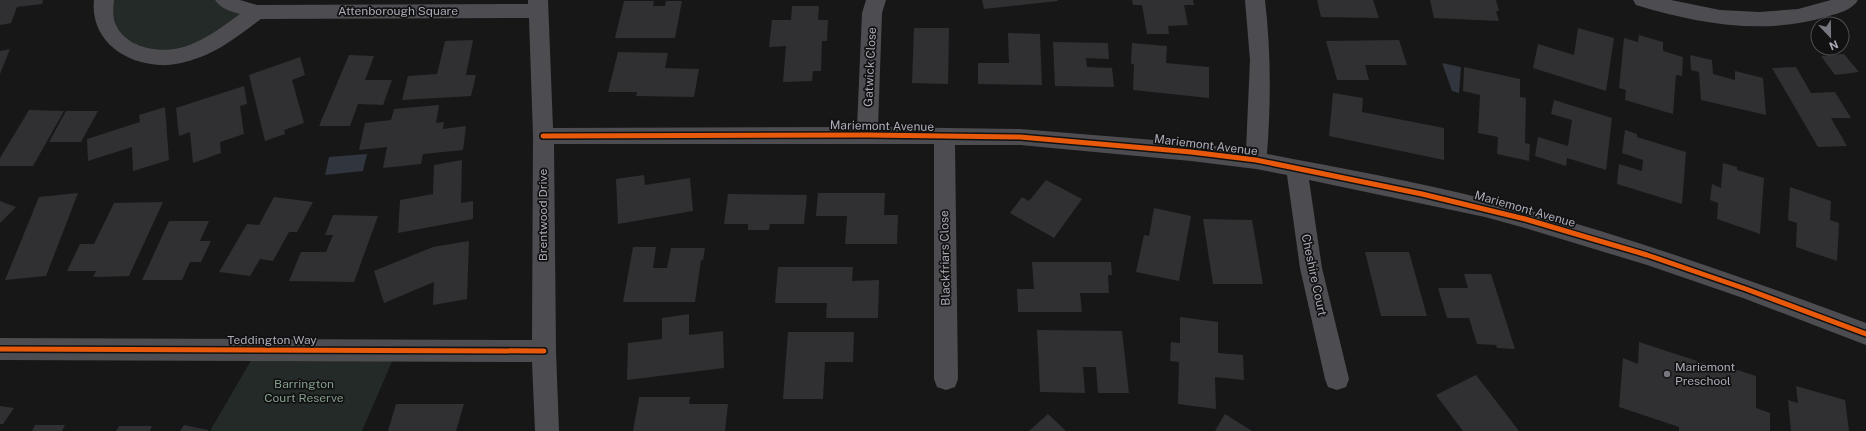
<svg xmlns="http://www.w3.org/2000/svg" width="1866" height="431" viewBox="0 0 1866 431" font-family="'Public Sans',sans-serif">
<style>
.green{fill:#232a27}
.water{fill:#30353e}
.building{fill:#303032}
.lines{fill:none;stroke-linecap:round;stroke-linejoin:round}
.street{fill:#4d4d51;fill-rule:evenodd}
.cycleway-casing{stroke:#121213;stroke-width:8}
.cycleway{stroke:#e8590c;stroke-width:5}
.poi-dot{fill:#77777f;stroke:#121213;stroke-width:1.5}
.labels{text-anchor:middle;stroke-width:3.5;stroke-linejoin:round;paint-order:stroke}
.street-label{font-size:12px;fill:#aaabb7;stroke:#121213}
.poi-label{font-size:12px;fill:#aaabb7;stroke:#121213;text-anchor:start}
.park-label{font-size:12px;fill:#849f8d;stroke:#121213}
</style>
<rect width="100%" height="100%" fill="#171718"/>
<path class="green" d="M104 0H225L257 12 195 52 130 50 102 12Z
M257 350H397L362 431H210Z"/>
<path class="water" d="M1442 63 1461 67 1459 93 1452 91Z
M367 154 363 171 325 175 329 157Z"/>
<path class="building" d="M0 0H43L42 4 17 7 11 23 0 25Z
M982 0H1057L1058 1 984 9Z
M1132 0H1193L1194 5H1184L1188 25 1168 26 1169 34H1147L1142 5H1133Z
M1317 0H1373L1379 18 1321 17Z
M1430 0H1496L1499 11H1496L1499 21 1434 18Z
M624 1H654L653 6H665L666 1H682L675 38H615Z
M792 6H819L818 20H828L827 41H822L821 71H813L812 81 783 82 786 46 769 47 772 20H791Z
M914 28H949L948 84 912 83Z
M1578 28 1614 38 1606 91 1533 68 1538 44 1574 55Z
M1008 33 1040 34 1042 85 978 84V63H1009Z
M1639 35 1663 42V51L1683 57 1682 76 1676 75 1673 114 1625 100 1626 90 1619 88 1624 38 1638 42Z
M473 40 466 75H476L471 96 402 100 408 76 437 74 445 41Z
M1399 40 1407 65H1365L1369 80H1337L1326 41Z
M1053 42 1108 43 1109 59 1086 58 1087 67 1112 68 1114 87 1055 86Z
M1132 43 1167 46 1166 63 1209 67V98L1133 90 1134 64H1131Z
M10 49 0 74V51Z
M618 52 668 53 665 68 699 69 694 97 636 96 637 92H608Z
M1844 54 1859 72 1835 75 1821 56Z
M349 55 374 56 365 80H392L383 105 358 104 350 126H319Z
M1690 55 1712 60 1713 74 1735 80V71L1763 78 1766 115 1701 100 1699 72 1691 70Z
M300 57 305 75 292 80 304 123 284 130 285 134 265 141 249 75Z
M1464 67 1520 79V97L1526 98 1525 143 1530 144 1529 161 1497 154 1498 137 1478 133 1480 95 1463 91Z
M1796 67 1811 93 1835 92 1851 118H1831L1847 146 1818 147 1772 68Z
M244 86 247 104 240 106 244 134 220 142 221 153 193 163 190 132 179 136 176 108Z
M1333 93 1363 98 1362 112 1444 128V160L1329 136Z
M1554 100 1612 118 1606 170 1567 158 1566 166 1535 156 1538 137 1568 146 1572 120 1551 114Z
M439 105 436 123 444 122 443 129 466 126 463 150 423 154 421 164 383 168 387 147 359 150 365 123 391 120 394 109Z
M165 107 169 160 133 171 132 147 88 161 87 139 140 122 139 115Z
M29 110 64 111 33 166H0V158Z
M66 111H98L81 142H49Z
M1625 130 1637 134V137L1686 152 1682 204 1617 184 1619 164 1642 171 1643 160 1622 153Z
M462 160 461 203 473 201V219L398 233 400 200 433 194 434 165Z
M1723 163 1737 167V170L1764 178 1760 234 1717 219 1718 203 1710 200 1712 184 1721 188Z
M644 175 645 185 690 178 693 211 618 224 616 179Z
M1046 180 1082 199 1054 238 1010 213 1022 197 1029 201Z
M1790 187 1831 201 1830 220 1839 223 1837 261 1796 247 1797 223 1788 220Z
M78 193 46 276 5 280 39 197Z
M818 193H885L884 215H898L897 244H845L847 216H816Z
M728 194 807 195 804 224H770L769 230H748V224H724Z
M274 197 313 202 297 232H289L273 261 260 259 250 276 219 272 247 224 259 225Z
M0 201 16 207 0 223Z
M163 202 129 276 93 277 96 271H67L80 244H94L114 203Z
M1154 208 1191 216 1179 281 1136 272 1144 235 1149 236Z
M333 215 378 216 354 282 289 281 301 252H326L333 235H325Z
M1203 219 1252 220 1263 284H1213Z
M169 221H209L200 241H211L201 262H190L182 280H142Z
M469 241 467 299 433 305 434 282 384 303 374 271 433 247Z
M633 247H656L653 268H667L671 248H705L703 260H701L695 302H623Z
M1365 252H1409L1427 316H1381Z
M1032 262H1111L1112 275H1108L1109 293H1080L1082 312H1018L1017 289H1034Z
M778 267H853L852 281 879 280 878 318H826L827 303H775Z
M1464 274H1491L1515 349 1497 348 1496 345 1477 344 1469 318H1447L1438 288H1468Z
M689 314V335L723 331 724 368 627 380 628 343 662 339V318Z
M1180 317 1218 322V353L1243 355 1244 380 1215 377 1216 409 1178 404 1179 362 1170 361 1171 342 1180 343Z
M1037 330 1122 331 1129 393H1098L1096 367H1083L1085 393 1040 392Z
M788 332H854L853 362H825L823 399H783Z
M1639 342 1731 372V368L1756 376V408L1770 413V431H1679V427L1619 407 1623 358 1638 364Z
M1476 375 1519 431H1463L1436 395Z
M1796 386 1845 400 1849 431H1791L1788 400 1798 403Z
M639 397H690L689 404H728L725 431H633Z
M396 404H464L456 431H388Z
M0 406 14 408 3 424H0Z
M1048 414 1066 431H1029Z
M1225 414 1252 431H1215Z
M35 425H65L62 431H32Z
M184 425 208 430V431H180Z
M119 426H152L150 431H116Z"/>
<g class="lines">
<path class="street" d="M94 0H114C113 9 112 19 117 27 129 50 165 54 187 46 206 39 224 26 240 14 230 11 221 9 215 0H240L257 5 528 4V0H548L553 128 857 127 862 13 866 0H886L882 13 878 127 1020 129 1191 143 1246 150 1250 60 1245 0H1265C1271 51 1271 102 1267 154 1340 168 1413 181 1485 199 1615 231 1741 277 1866 323V345L1743 298 1647 265 1525 228 1485 217 1309 180 1322 268 1349 379 1346 387 1337 390 1328 387 1325 379 1300 268 1287 175 1256 169 1191 161 1020 145H955L958 379 955 387 946 390 937 387 934 379V144H554L556 351 559 431H535L532 362 0 360V338L532 340 533 136 529 18 261 19C242 33 221 50 198 58 186 62 173 66 159 65 123 63 90 39 94 0Z
M1633 0H1671L1720 10 1759 12 1798 9 1831 0H1858C1852 10 1839 13 1829 16 1765 36 1699 24 1636 5Z"/>
<g class="cycleway-casing">
<path id="cycleway" d="M543 136 867 135 1020 137 1191 152 1256 160 1422 194 1525 219 1647 255 1746 289 1866 334
M0 349 544 351"/>
</g>
<use href="#cycleway" class="cycleway"/>
</g>
<circle class="poi-dot" cx="1667" cy="374" r="4"/>
<g class="labels">
<g class="street-label">
<text x="398" y="15">Attenborough Square</text>
<text transform="translate(870 67) rotate(-87)" y="4">Gatwick Close</text>
<text transform="translate(882 126) rotate(1)" y="4">Mariemont Avenue</text>
<text transform="translate(1206 145) rotate(7)" y="4">Mariemont Avenue</text>
<text transform="translate(1525 209) rotate(16)" y="4">Mariemont Avenue</text>
<text transform="translate(543 215) rotate(-90)" y="4">Brentwood Drive</text>
<text transform="translate(945 258) rotate(-91)" y="4">Blackfriars Close</text>
<text transform="translate(1314 275) rotate(78)" y="4">Cheshire Court</text>
<text x="272" y="344">Teddington Way</text>
</g>
<g class="poi-label">
<text x="1675" y="371">Mariemont<tspan x="1675" dy="14">Preschool</tspan></text>
</g>
<g class="park-label">
<text x="304" y="388">Barrington<tspan x="304" dy="14">Court Reserve</tspan></text>
</g>
</g>
<g transform="translate(1830 36) rotate(158)"><circle r="19" fill="#121213" stroke="#4f4f55"/>
<path d="M0-3L7 15L0 10L-7 15Z" fill="#77777f"/>
<text y="-6" font-size="11" font-weight="bold" text-anchor="middle" fill="#aaabb7">N</text>
</g>
</svg>
